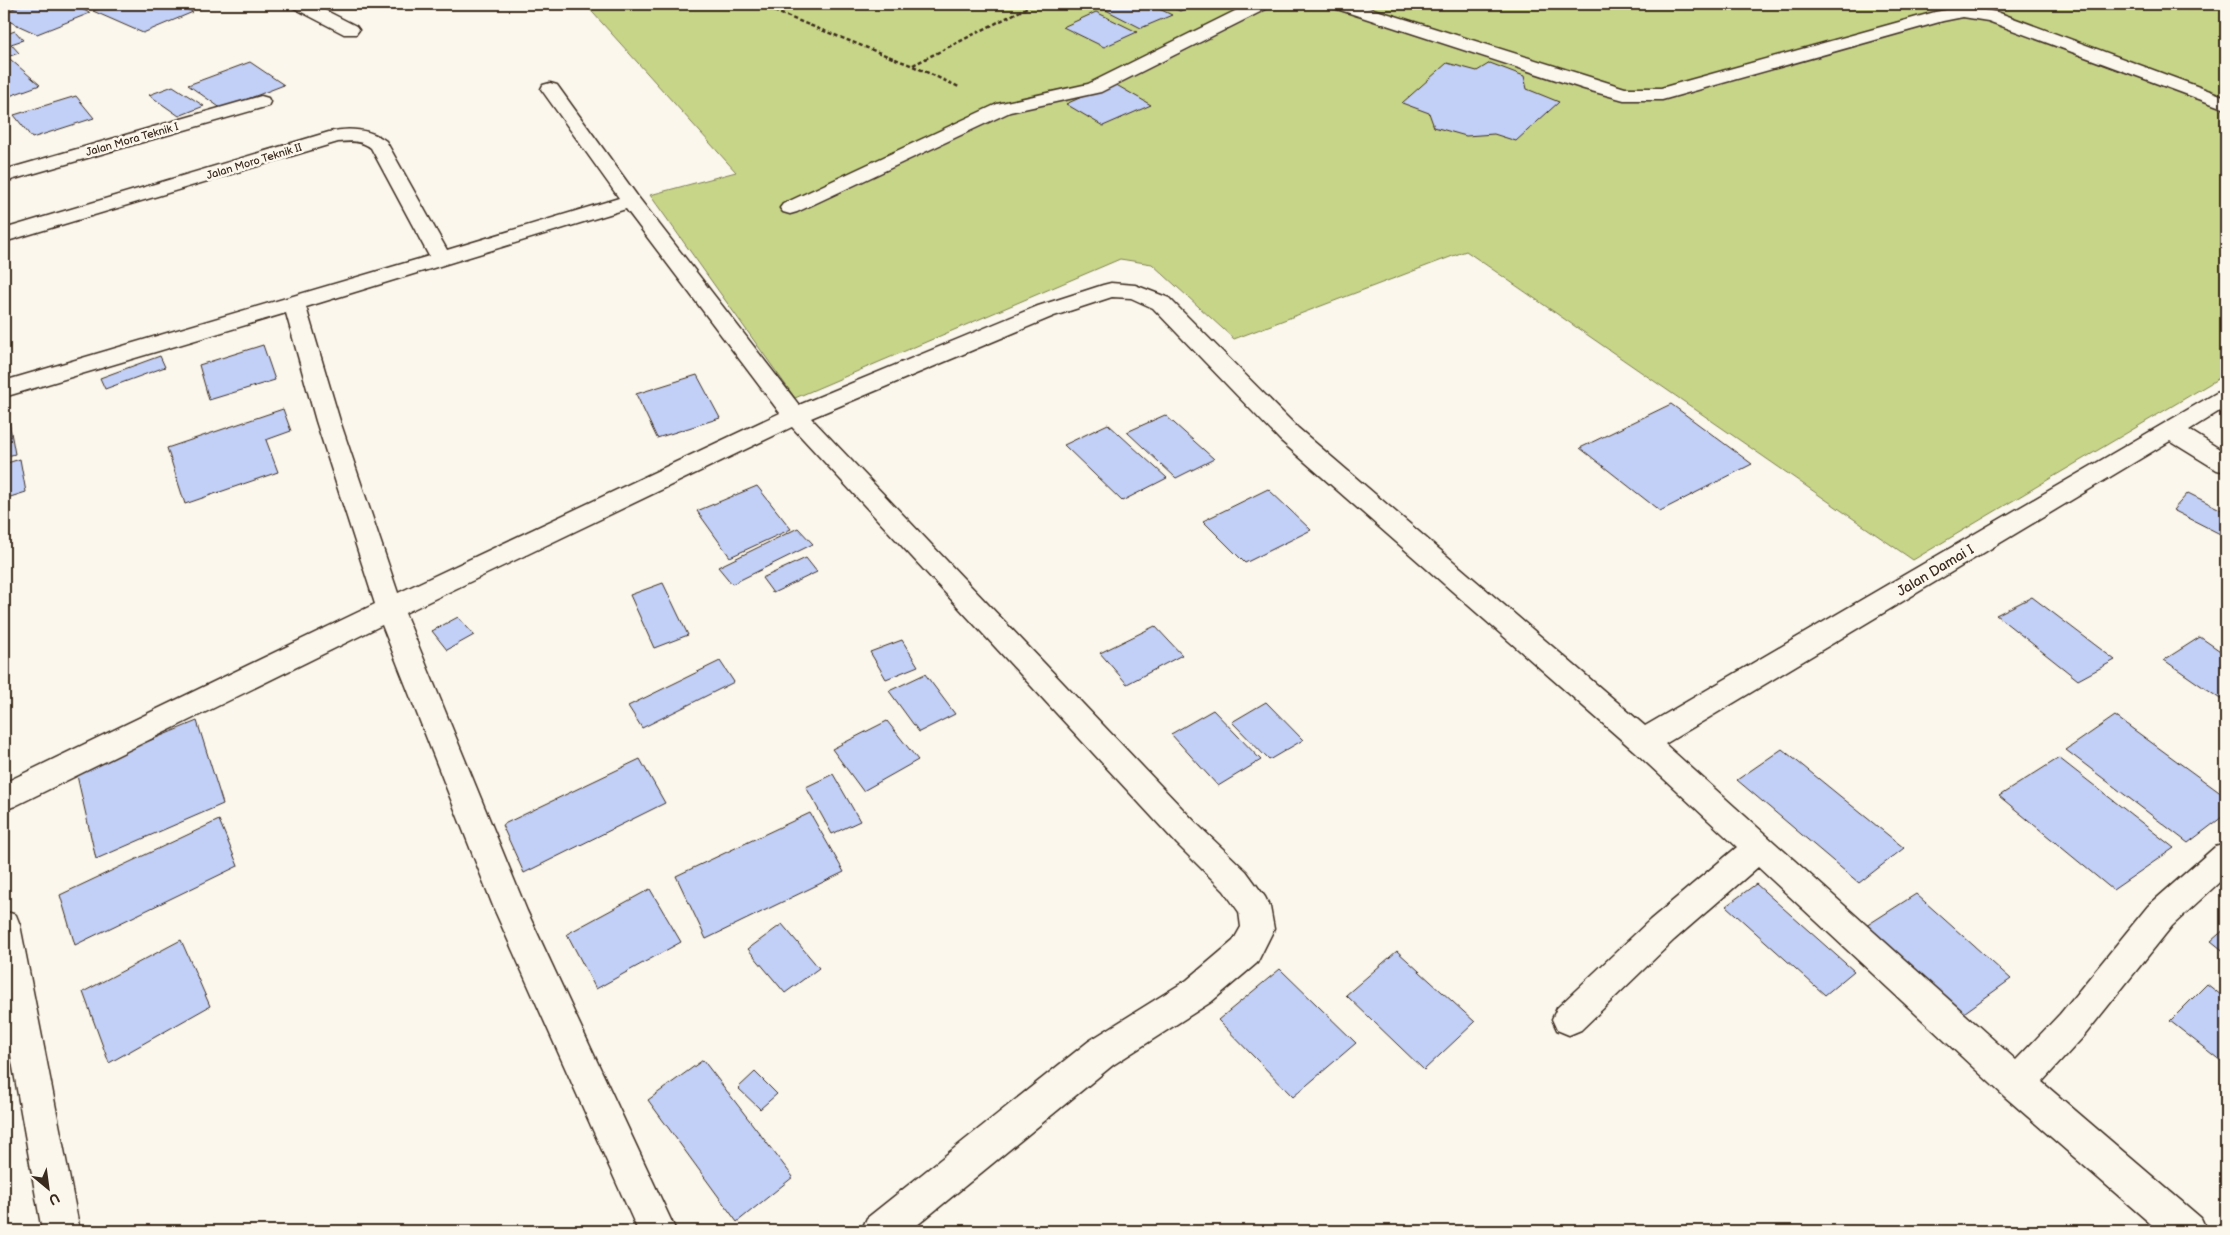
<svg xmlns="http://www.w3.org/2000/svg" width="2230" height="1235" viewBox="0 0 2230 1235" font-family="'Balsamiq Sans',sans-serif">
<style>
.green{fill:#c7d588;stroke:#818053}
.building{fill:#c2d0f7;stroke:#3b2a1e}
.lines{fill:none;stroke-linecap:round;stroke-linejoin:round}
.minor-casing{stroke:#3b2a1e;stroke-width:3}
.path{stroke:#3b2a1e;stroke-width:2.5;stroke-dasharray:4 2.5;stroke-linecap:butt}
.minor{fill:#fbf7ec;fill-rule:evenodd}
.labels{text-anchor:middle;stroke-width:5;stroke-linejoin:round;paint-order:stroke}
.far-street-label{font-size:11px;fill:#3b2a1e;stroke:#fbf7ec}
.street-label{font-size:14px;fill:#3b2a1e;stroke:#fbf7ec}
</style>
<rect width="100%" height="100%" fill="#fbf7ec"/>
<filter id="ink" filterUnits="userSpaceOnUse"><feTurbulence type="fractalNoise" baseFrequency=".02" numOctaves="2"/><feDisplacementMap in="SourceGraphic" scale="10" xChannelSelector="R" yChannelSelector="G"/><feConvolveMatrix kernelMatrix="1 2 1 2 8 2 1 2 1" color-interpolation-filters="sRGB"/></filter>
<g filter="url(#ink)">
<path class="green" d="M585 4H2226V374L1913 560 1466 251 1234 339 1152 264 1120 259 795 398 650 195 736 172Z"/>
<path class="building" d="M25 4H70L90 13 37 34 4 19V12Z
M109 4H174L193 12 143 33 93 11Z
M1113 4H1149L1172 15 1141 28 1102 8Z
M1163 4H1194L1180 11Z
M1096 12 1137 32 1104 47 1063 27Z
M15 31 23 40 11 44 19 53 4 58V35Z
M10 59 40 85 4 98V61Z
M250 62 284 85 222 109 188 85Z
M1447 63 1477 71 1490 63 1524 76 1527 89 1559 102 1516 141 1494 134 1466 136 1434 127 1429 113 1402 103Z
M1113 83 1151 105 1103 126 1066 104Z
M173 86 204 106 179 116 149 95Z
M76 96 94 118 32 138 14 115Z
M263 345 275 380 209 400 199 365Z
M160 356 165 367 105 389 100 378Z
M697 375 720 418 657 438 636 394Z
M1671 404 1752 464 1660 511 1580 448Z
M283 409 291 431 266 440 278 472 185 504 167 448Z
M1165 415 1214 459 1176 478 1127 432Z
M8 416 15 454 4 457V417Z
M1108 424 1167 478 1122 501 1064 445Z
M20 459 26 492 4 499V464Z
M757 486 791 529 730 557 697 511Z
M1268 489 1311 530 1245 563 1203 521Z
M2188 493 2226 512V537L2173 510Z
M798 528 813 544 732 584 718 567Z
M806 558 817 572 773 593 762 578Z
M663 583 688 635 654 648 630 595Z
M2032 597 2115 660 2078 680 1996 615Z
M458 617 474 635 447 650 432 631Z
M1155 626 1182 655 1127 684 1100 653Z
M2200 637 2226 655V703L2164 660Z
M902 640 918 666 886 679 870 652Z
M720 661 734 682 642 728 628 706Z
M925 674 955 714 919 732 889 691Z
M1266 702 1303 740 1269 760 1232 722Z
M1213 710 1261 760 1218 786 1171 734Z
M2115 716 2226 797V814L2188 843 2066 750Z
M197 721 223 804 96 859 76 771Z
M887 721 918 760 863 791 832 749Z
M1782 749 1904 848 1859 883 1737 780Z
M2059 758 2174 848 2113 890 1999 796Z
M640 759 665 803 524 873 502 825Z
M833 774 860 821 832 834 806 787Z
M810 813 844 872 706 939 676 876Z
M219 820 238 866 75 945 60 895Z
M1756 884 1854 971 1825 995 1726 906Z
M650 889 681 942 596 989 567 934Z
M1916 894 2011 979 1961 1015 1866 926Z
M782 924 819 968 785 993 748 949Z
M2226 928V953L2211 941Z
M181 940 210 1006 109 1063 83 992Z
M1397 951 1475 1022 1424 1070 1346 995Z
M1280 969 1356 1043 1293 1097 1218 1020Z
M2207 984 2226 999V1065L2170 1021Z
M703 1060 793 1177 737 1222 648 1100Z
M755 1072 777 1094 760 1109 738 1088Z"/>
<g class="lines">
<g class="minor-casing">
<path id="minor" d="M291 4H313L356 26 359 30 356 34H344L294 8Z
M1249 4H1271L1268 8 1101 92 1010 112 797 212 790 214 783 212 780 208 783 204 997 104 1088 84Z
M1331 4H1357L1625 88H1661L1935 12 1963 7 1997 12 2226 97V109L1988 21 1963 17 1943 21 1662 100H1624L1584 89 1334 8Z
M550 83 557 85 638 197 799 405 1038 306 1103 285 1111 283 1135 285 1169 298 1298 428 1645 726 2218 392 2226 389V407L2189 430 2226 453V472L2217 470 2170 441 1665 744 2016 1060 2060 1014 2148 906 2215 847 2226 844V876L2172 926 2084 1036 2042 1082 2201 1218 2207 1231H2159L2004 1096 1758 867 1674 940 1581 1030 1569 1035 1557 1030 1552 1019 1557 1008 1650 920 1737 847 1633 750 1280 440 1153 308 1131 298 1112 297 1054 316 811 418 1199 826 1246 871 1265 897 1270 907 1274 929 1257 963 1211 1002 1113 1065 910 1231H861L867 1218 1089 1041 1187 980 1233 941 1241 927 1239 912 1224 891 1177 844 792 427 405 613 527 911 676 1231H638L495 911 382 625 15 806 4 810V783L375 604 316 421 286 313 4 397V381L429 256 371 148C361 140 350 141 338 142L4 242V229L329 132C348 127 371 129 386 141L447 250 619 198 541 89 543 85ZM626 209 780 413 398 593 340 421 306 307Z
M261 96 268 98 270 102 268 106 4 182V170Z
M4 911 16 915 20 925 80 1231H42L4 1016Z"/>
</g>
<path class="path" d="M756 4 913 66 959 87
M913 65 1034 4"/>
<use href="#minor" class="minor"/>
</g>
</g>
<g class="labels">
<g class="far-street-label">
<text transform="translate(132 139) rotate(-16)" y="4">Jalan Mora Teknik I</text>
<text transform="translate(254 161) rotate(-17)" y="4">Jalan Moro Teknik II</text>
</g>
<g class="street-label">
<text transform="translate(1935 570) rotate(-31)" y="5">Jalan Damai I</text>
</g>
</g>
<rect width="2230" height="1235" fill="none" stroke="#fbf7ec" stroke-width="20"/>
<rect x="10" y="10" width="2210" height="1215" fill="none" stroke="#3b2a1e" stroke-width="2" filter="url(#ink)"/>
<g transform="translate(48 1188) rotate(151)" stroke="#fbf7ec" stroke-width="4" paint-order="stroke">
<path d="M0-4L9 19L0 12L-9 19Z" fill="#3b2a1e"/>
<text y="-8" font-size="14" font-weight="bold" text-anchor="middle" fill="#3b2a1e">U</text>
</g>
</svg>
